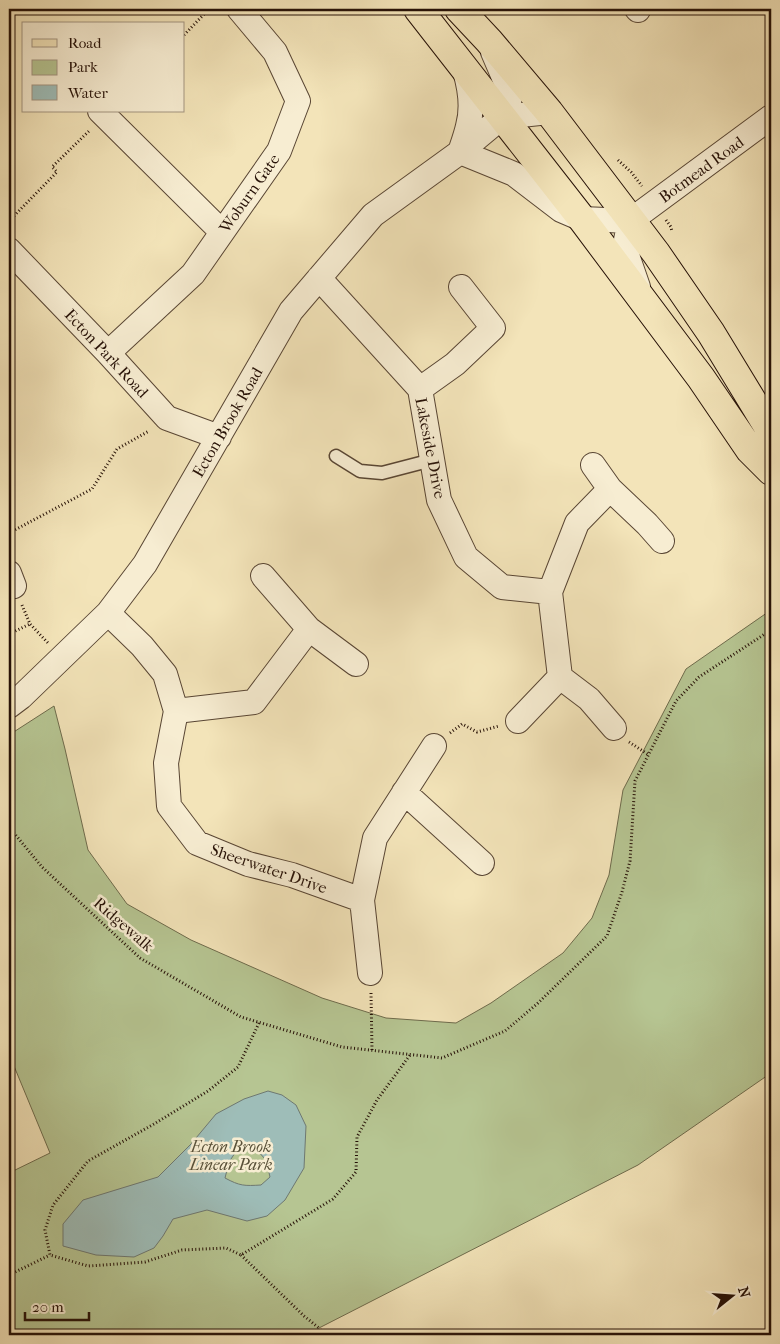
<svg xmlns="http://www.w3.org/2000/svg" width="780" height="1344" viewBox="0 0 780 1344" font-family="'IM FELL French Canon',serif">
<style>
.green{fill:#b6c592;stroke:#6e6b4c}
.water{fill:#9ebdb8;stroke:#6e7871;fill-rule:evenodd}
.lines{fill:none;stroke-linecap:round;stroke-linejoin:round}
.lane-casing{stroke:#594634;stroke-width:15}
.street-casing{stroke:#594634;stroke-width:26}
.primary-casing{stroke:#261107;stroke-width:30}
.path{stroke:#261107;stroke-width:3;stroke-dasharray:1 2.5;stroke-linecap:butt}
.lane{stroke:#f7edd2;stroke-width:12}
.street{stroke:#f7edd2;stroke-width:24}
.primary{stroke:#f3e4b9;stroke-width:28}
.labels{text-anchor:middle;stroke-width:5;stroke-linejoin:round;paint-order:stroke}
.street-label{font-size:16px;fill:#261107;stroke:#f7edd2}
.park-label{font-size:16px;font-style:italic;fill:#585038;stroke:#f7edd2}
</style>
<rect width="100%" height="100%" fill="#f3e4b9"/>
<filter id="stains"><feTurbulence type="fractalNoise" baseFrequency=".004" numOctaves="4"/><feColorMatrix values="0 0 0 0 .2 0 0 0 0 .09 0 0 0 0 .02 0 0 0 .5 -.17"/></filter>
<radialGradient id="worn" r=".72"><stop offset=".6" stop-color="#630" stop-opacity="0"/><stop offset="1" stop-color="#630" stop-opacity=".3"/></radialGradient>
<path class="green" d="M771 610V1073L638 1165 319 1328 309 1335H9V1173L50 1153 9 1054V735L54 706 65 749 88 850 127 904 191 940 322 998 386 1018 456 1023 491 1003 563 953 592 918 609 875 623 790 686 669Z"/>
<path class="water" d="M268 1091 282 1095 296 1105 306 1126 304 1168 285 1200 267 1216 247 1221 207 1210 173 1219 163 1236 154 1248 134 1257 96 1255 63 1246V1224L83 1200 158 1177 191 1144 216 1114 244 1099ZM255 1148 266 1160 270 1177 261 1185C244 1186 240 1186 225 1178L229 1162 235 1153Z"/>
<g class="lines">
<g class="lane-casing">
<path id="lane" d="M336 456 360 471 382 473 432 460"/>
</g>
<g class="street-casing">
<path id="street" d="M637 9 638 10
M100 111 222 232
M502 117 549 112
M460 152 514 174 561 210 582 219 630 221 771 117
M460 152C463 143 466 135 468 126 473 108 470 88 465 71
M630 221 626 240 628 258 638 287
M9 250 108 353 167 418 219 437
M319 278 420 389 439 500 466 557 502 587 550 592
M108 353 193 274 279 151 298 101 275 52 239 9
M420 389 455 364 493 328 461 287
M593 465 610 489 647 524 662 541
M9 573 14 586
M263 576 309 629 356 664
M108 613 142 646 165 674 176 711 166 763 169 806 197 843 248 864 292 875 362 900
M560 677 550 592 577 523 610 489
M9 706 21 697 108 613 145 564 291 311 373 215 460 152 502 117 510 98 508 87 493 52
M176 711 254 702 309 629
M518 721 560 677 589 699 614 728
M404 792 482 863
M370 973 362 900 375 838 434 746"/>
</g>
<g class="primary-casing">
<path id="primary" d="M418 9 582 219 701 378 750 450 771 471
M459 9 489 41 549 112 656 253 711 333 770 430 771 437"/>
</g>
<path class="path" d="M184 35 209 9
M618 160 631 172 642 186
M666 220 671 227 672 232
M9 221 57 172 52 167 89 131
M9 533 92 489 117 449 149 431
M22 605 30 624 48 643
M9 634 30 624
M450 733 462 724 477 732 499 726
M629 742 649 755
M9 827 42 867 140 958 241 1017 342 1047 442 1058 505 1031 537 1004 607 936 622 892 630 861 635 781 676 701 699 677 771 630
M371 993 372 1050
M259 1023 238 1067 208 1091 154 1124 88 1161 53 1205 45 1230 50 1255 88 1266 145 1262 182 1250 226 1248 241 1255 333 1199 356 1172 357 1137 377 1100 410 1055
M241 1255 304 1316 319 1328 324 1335
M9 1275 50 1255"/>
<use href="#lane" class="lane"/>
<use href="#street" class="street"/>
<use href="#primary" class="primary"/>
</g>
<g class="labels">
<g class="street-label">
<text transform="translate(701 169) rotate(-36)" y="6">Botmead Road</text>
<text transform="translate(249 193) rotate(-55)" y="6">Woburn Gate</text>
<text transform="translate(107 353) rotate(47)" y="6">Ecton Park Road</text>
<text transform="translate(227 422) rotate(-60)" y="6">Ecton Brook Road</text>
<text transform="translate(431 448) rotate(79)" y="6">Lakeside Drive</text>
<text transform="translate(269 868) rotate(19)" y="6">Sheerwater Drive</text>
<text transform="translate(124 924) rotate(41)" y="6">Ridgewalk</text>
</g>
<g class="park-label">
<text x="231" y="1152">Ecton Brook<tspan x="231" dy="18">Linear Park</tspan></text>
</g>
</g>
<rect width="780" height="1344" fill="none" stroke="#f3e4b9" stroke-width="30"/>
<rect x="10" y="10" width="760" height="1324" fill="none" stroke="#261107" stroke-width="2.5"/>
<rect x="15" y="15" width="750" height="1314" fill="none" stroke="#261107"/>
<rect x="22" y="22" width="162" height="90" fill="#f7edd2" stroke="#a39581"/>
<rect x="32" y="39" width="25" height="8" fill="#f3e4b9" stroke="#a39581"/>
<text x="68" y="48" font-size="15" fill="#261107">Road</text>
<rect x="32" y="60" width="25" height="15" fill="#b6c592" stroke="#a39581"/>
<text x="68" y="72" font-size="15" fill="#261107">Park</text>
<rect x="32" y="85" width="25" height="15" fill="#9ebdb8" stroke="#a39581"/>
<text x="68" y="98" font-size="15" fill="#261107">Water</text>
<g transform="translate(732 1296) rotate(73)" stroke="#f7edd2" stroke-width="4" paint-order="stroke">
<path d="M0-4L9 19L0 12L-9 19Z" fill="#261107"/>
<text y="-8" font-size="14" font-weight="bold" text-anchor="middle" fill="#261107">N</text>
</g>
<path d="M25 1312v8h64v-8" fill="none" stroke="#261107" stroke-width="2.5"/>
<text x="32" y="1312" font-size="15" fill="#261107" stroke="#f7edd2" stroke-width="4" paint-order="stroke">20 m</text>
<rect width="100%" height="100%" filter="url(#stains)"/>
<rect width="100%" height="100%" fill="url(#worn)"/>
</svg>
